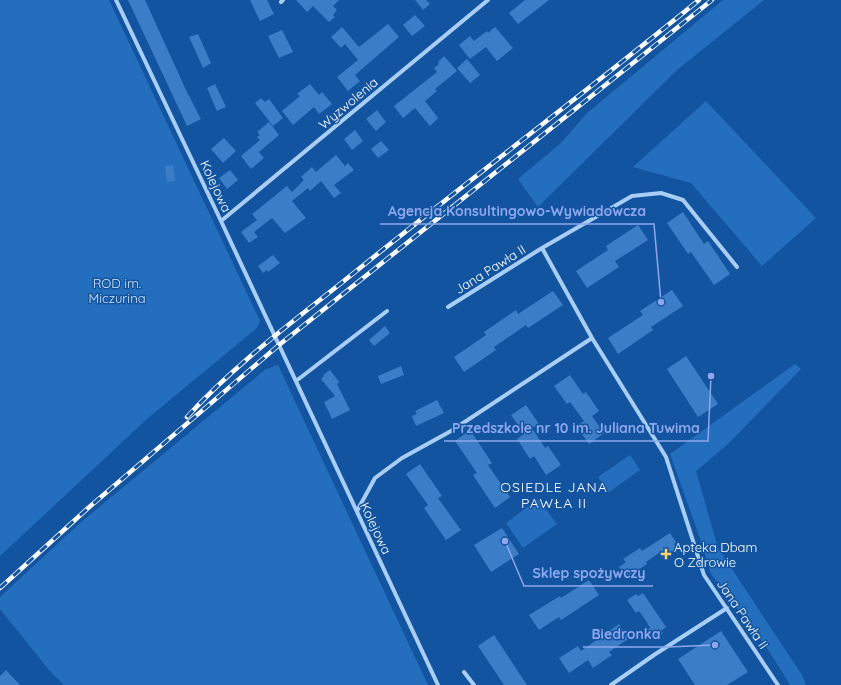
<svg xmlns="http://www.w3.org/2000/svg" width="841" height="685" viewBox="0 0 841 685" font-family="Quicksand,sans-serif">
<style>
.green{fill:#246ebe}
.building{fill:#3b7dc7}
.lines{fill:none;stroke-linecap:round;stroke-linejoin:round}
.minor{stroke:#a9cef5;stroke-width:4}
.rail-casing{stroke:#fff;stroke-width:4.5}
.rail{stroke:#1254a0;stroke-width:3;stroke-dasharray:9;stroke-linecap:butt}
.poi-dot{fill:#ffd16d;stroke:#1254a0;stroke-width:1.5}
.labels{text-anchor:middle;stroke-width:3;stroke-linejoin:round;paint-order:stroke}
.street-label{font-size:13px;fill:#fff;stroke:#1254a0}
.park-label{font-size:13px;fill:#d2e7fe;stroke:#1254a0}
.poi-label{font-size:13px;fill:#fff;stroke:#1254a0;text-anchor:start}
.neighbourhood-label{font-size:14px;letter-spacing:1px;fill:#fff;stroke:#1254a0}
.leader{fill:none;stroke:#8ea6ec;stroke-width:1.5}
.callout-dot{fill:#8ea6ec;stroke:#1254a0;stroke-width:1.5}
.callout-label{font-size:14px;text-anchor:middle;font-weight:bold;fill:#8ea6ec;stroke:#1254a0;stroke-width:3;stroke-linejoin:round;paint-order:stroke}
</style>
<rect width="100%" height="100%" fill="#1254a0"/>
<path class="green" d="M0 0H109L260 321 257 328 147 419 0 556Z
M723 0H764L677 70 538 207 518 179 561 143 587 113Z
M706 101 816 218 762 266 691 183 633 167Z
M795 364 801 369 729 443 696 471 718 548 802 675 806 685H790L769 651 711 574 701 541 670 454Z
M278 365 428 685H64L49 670 0 609V597L80 523 266 369Z
M630 455 640 470 609 492 598 477Z
M538 499 557 524 523 548 506 523Z"/>
<path class="building" d="M128 0H145L186 90 201 119 187 126Z
M250 0H267L274 14 260 21Z
M296 0H339L333 6 337 10 333 15 335 17 329 22 313 6 307 12Z
M415 0H426L430 4 423 10Z
M525 0H549L518 24 509 13Z
M415 15 425 26 412 36 403 25Z
M388 24 399 37 355 75 360 81 348 91 337 77 358 60 345 44 341 48 331 37 342 27 359 47Z
M495 27 513 48 497 61 486 47 470 59 459 45 470 36 474 41 487 31 488 33Z
M282 30 293 52 279 58 268 36Z
M198 34 211 63 203 68 189 37Z
M444 56 457 71 435 89 437 91 425 101 438 118 430 126 415 108 403 118 394 106 437 72 434 68 439 64 438 62Z
M467 59 480 75 470 83 457 68Z
M215 84 226 107 217 111 207 88Z
M310 84 319 95 322 92 332 104 319 114 314 107 293 125 282 111 300 96 297 94Z
M261 98 265 102 269 99 283 118 273 126 255 103Z
M377 110 386 122 376 131 366 119Z
M269 122 279 135 259 152 264 158 251 169 241 156 260 140 257 137 260 135 257 132Z
M355 130 363 141 352 150 344 139Z
M224 138 236 151 223 163 211 149Z
M381 141 389 150 378 158 371 149Z
M336 155 345 166 348 163 354 170 334 185 341 193 334 198 321 181 310 191 308 188 292 201 306 218 285 233 272 218 254 232 258 237 249 243 241 232 257 220 252 214 287 186 292 192 304 180 301 177 312 167 316 172Z
M173 165 175 181 167 182 165 166Z
M230 170 238 180 227 189 219 178Z
M683 212 704 244 708 241 730 274 714 285 691 252 688 254 667 223Z
M638 225 648 240 615 261 619 267 587 288 576 271 608 250 606 246Z
M273 255 280 263 268 272 267 270 263 273 258 266Z
M672 290 683 306 651 327 653 330 618 354 608 338 643 315 640 311Z
M553 291 563 305 528 328 526 325 494 347 496 350 464 372 454 357 486 335 484 332 516 310 518 314Z
M385 326 390 333 374 346 369 340Z
M686 356 718 404 698 417 667 369Z
M401 366 404 375 381 384 378 376Z
M330 370 339 382 337 384 350 410 332 419 324 402 335 396 321 379 324 376 323 375Z
M570 375 583 394 586 392 599 411 592 416 604 433 589 444 576 426 584 421 570 402 567 404 554 386Z
M437 400 444 413 416 426 412 416 417 414 415 411Z
M526 405 539 424 532 428 545 448 548 446 561 465 546 475 534 456 530 459 517 439 524 434 511 415Z
M470 430 492 463 488 465 510 497 495 508 473 475 477 473 455 441Z
M420 464 442 496 438 498 461 530 446 540 424 508 428 505 406 474Z
M502 528 519 554 491 572 474 545Z
M670 533 676 542 674 544 677 549 663 558 659 553 646 562 647 564 626 578 619 567 626 562 623 559 640 548 642 551Z
M589 580 599 595 561 620 559 617 539 630 529 615 560 596 561 598Z
M643 593 666 627 661 631 663 633 654 639 647 630 650 628 646 621 639 611 636 613 627 600 636 594 638 596Z
M619 624 628 639 609 652 612 655 593 668 588 660 569 673 559 658 578 646 581 651Z
M721 631 748 672 727 685H695L678 659Z
M494 635 527 685H504L478 646Z
M6 670 20 685H0V676Z"/>
<g class="lines">
<path class="minor" d="M116 0 221 221 438 685
M281 2 283 0
M221 221 488 0
M448 307 542 248
M592 338 542 248 632 196 661 193 683 200 737 267
M296 381 387 311
M357 511 375 478 402 458 451 431 592 338 666 457 704 575 778 685
M464 672 474 685
M611 685 654 655 727 608"/>
<g class="rail-casing">
<path id="rail" d="M187 417C237 362 298 318 355 272 469 180 586 92 699 0
M0 588 87 509 279 345 712 0"/>
</g>
<use href="#rail" class="rail"/>
</g>
<path class="poi-dot" d="M664 548h4v4h4v4h-4v4h-4v-4h-4v-4h4z"/>
<g class="labels">
<g class="street-label">
<text transform="translate(348 103) rotate(-40)" y="5">Wyzwolenia</text>
<text transform="translate(216 186) rotate(65)" y="5">Kolejowa</text>
<text transform="translate(490 269) rotate(-32)" y="5">Jana Pawła II</text>
<text transform="translate(376 528) rotate(65)" y="5">Kolejowa</text>
<text transform="translate(743 614) rotate(56)" y="5">Jana Pawła II</text>
</g>
<g class="park-label">
<text x="117" y="288">ROD im.<tspan x="117" dy="15">Miczurina</tspan></text>
</g>
<g class="poi-label">
<text x="674" y="552">Apteka Dbam<tspan x="674" dy="15">O Zdrowie</tspan></text>
</g>
<g class="neighbourhood-label">
<text x="554" y="492">OSIEDLE JANA<tspan x="554" dy="16">PAWŁA II</tspan></text>
</g>
</g>
<path class="leader" d="M661 302L654 224H380M711 376L708 441H444M505 541L524 586H653M715 645L668 647H583"/>
<g class="callout-dot">
<circle cx="661" cy="302" r="4"/>
<circle cx="711" cy="376" r="4"/>
<circle cx="505" cy="541" r="4"/>
<circle cx="715" cy="645" r="4"/>
</g>
<g class="callout-label">
<text x="517" y="216">Agencja Konsultingowo-Wywiadowcza</text>
<text x="576" y="433">Przedszkole nr 10 im. Juliana Tuwima</text>
<text x="589" y="578">Sklep spożywczy</text>
<text x="626" y="639">Biedronka</text>
</g>
</svg>
